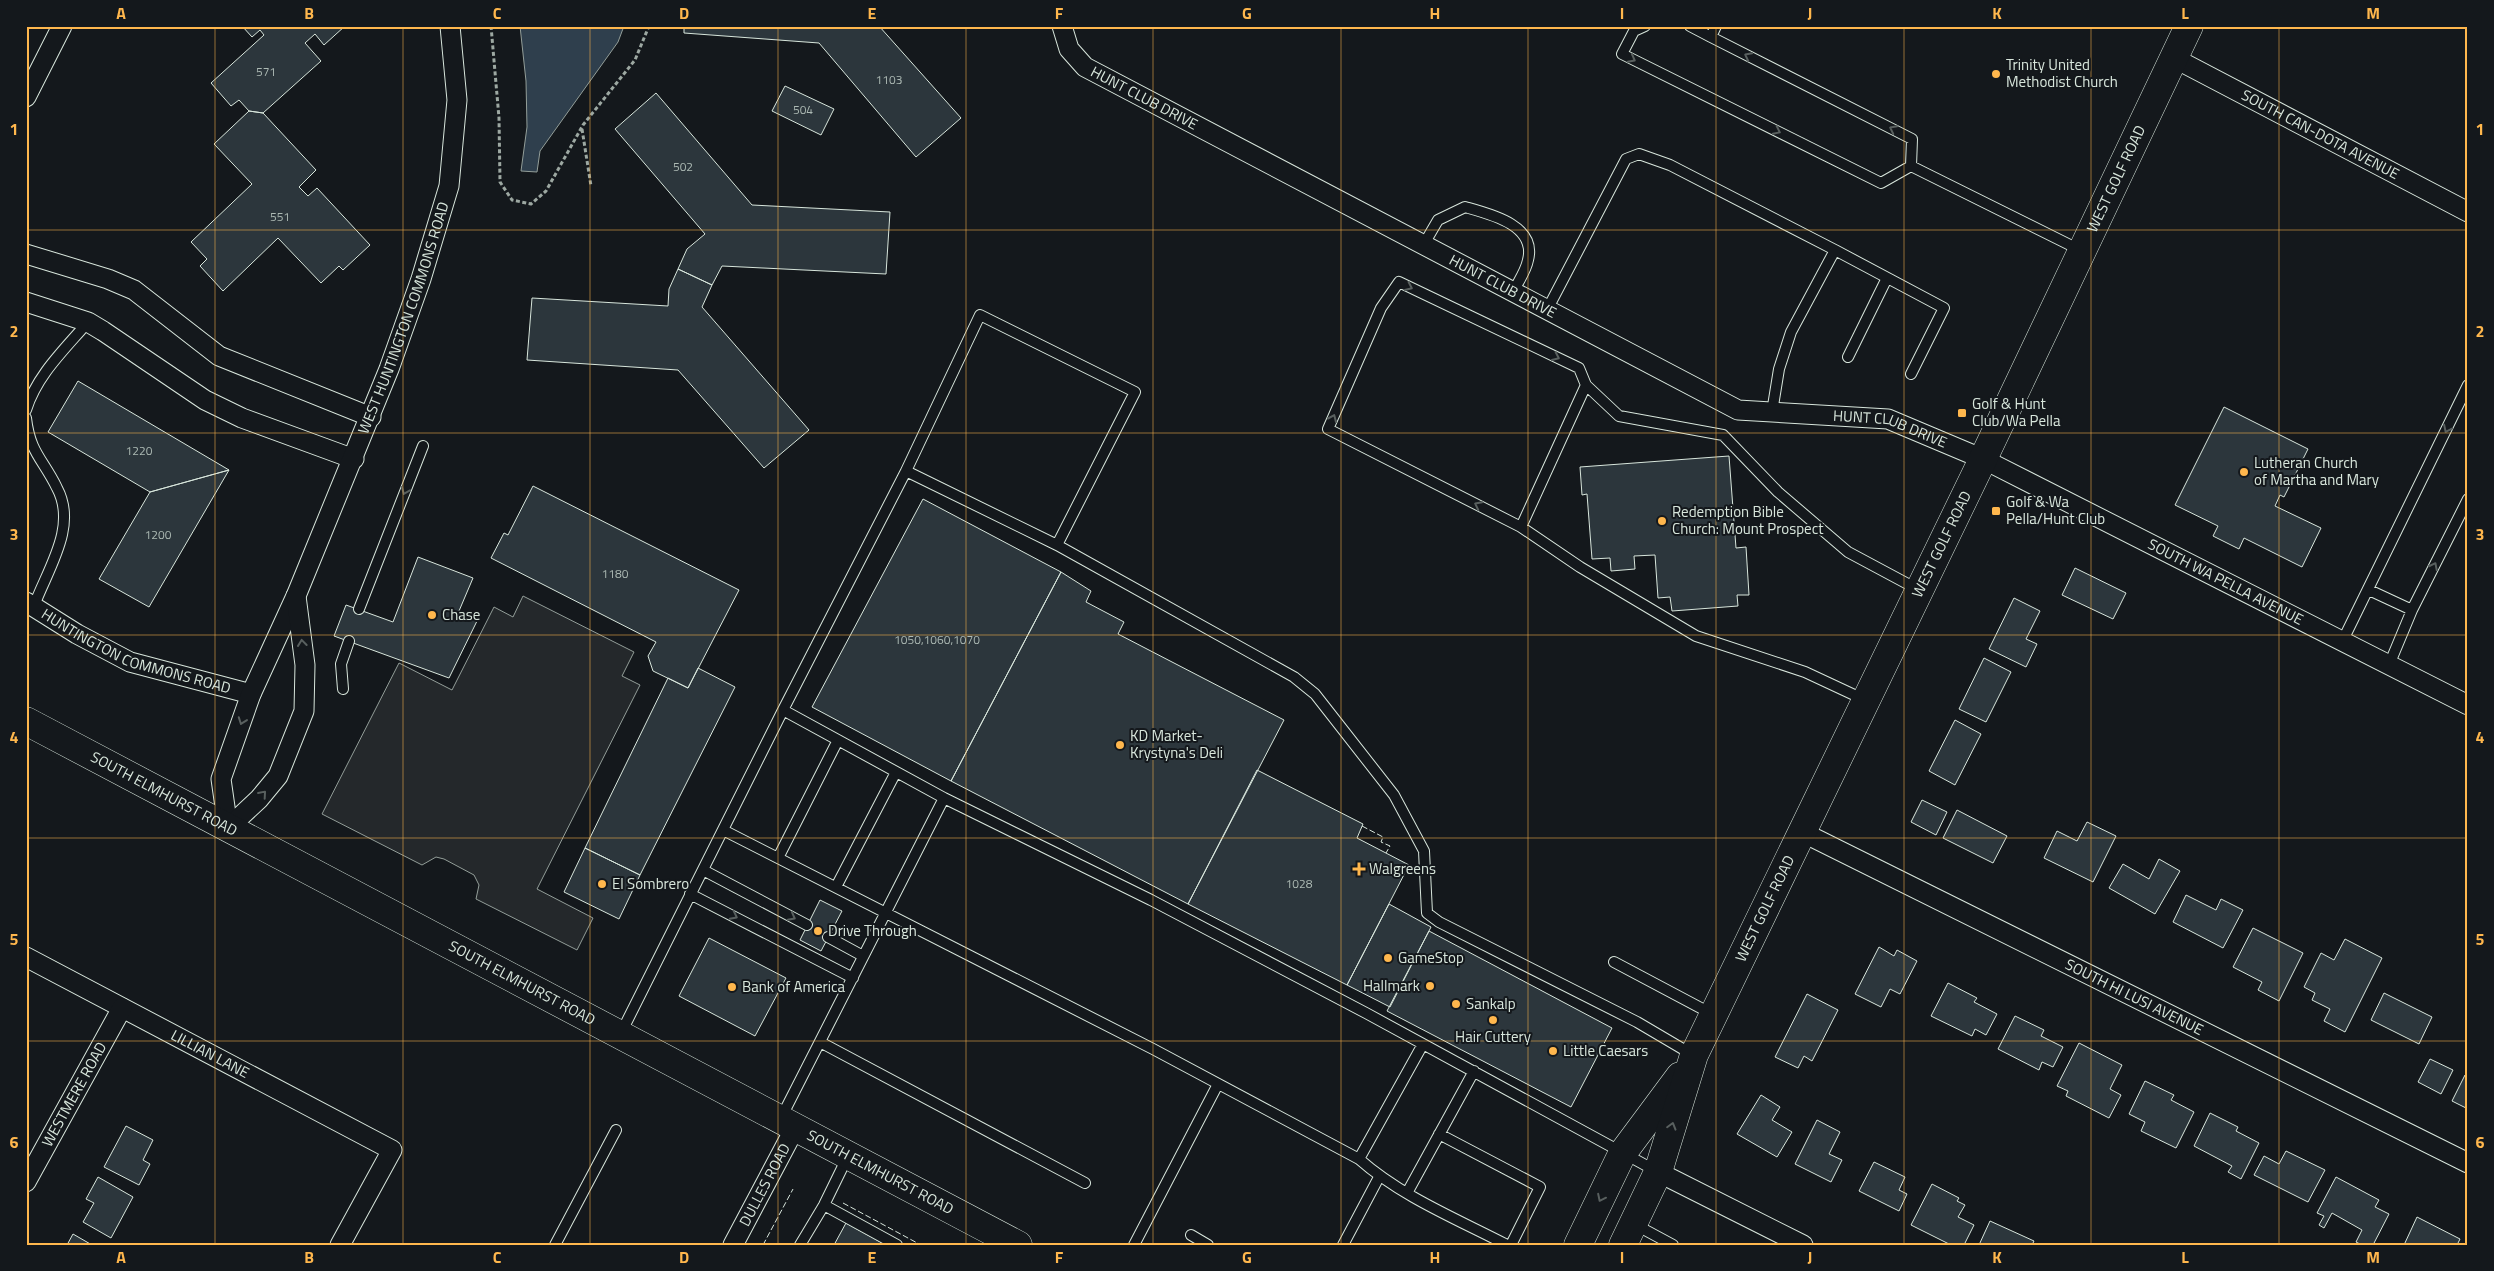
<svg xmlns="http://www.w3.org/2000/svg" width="2494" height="1271" viewBox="0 0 2494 1271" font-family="'Titillium Web',sans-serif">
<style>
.parking{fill:#24282b;stroke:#939e99}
.water{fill:#2f3f4d;stroke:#939e99}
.building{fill:#2c363c;stroke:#d8e6dc}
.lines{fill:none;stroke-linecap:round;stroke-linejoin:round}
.service-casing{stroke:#d8e6dc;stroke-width:12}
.minor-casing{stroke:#d8e6dc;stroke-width:21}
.primary-casing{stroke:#d8e6dc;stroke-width:29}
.path{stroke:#9da8a2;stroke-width:3;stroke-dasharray:4 2.5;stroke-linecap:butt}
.service{stroke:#14181c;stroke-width:10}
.minor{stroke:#14181c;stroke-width:19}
.primary{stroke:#14181c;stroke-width:28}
.fence{stroke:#d8e6dc;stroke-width:1;stroke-dasharray:6 2.5;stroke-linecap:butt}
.oneway{stroke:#59605f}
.grid{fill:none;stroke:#ffb74d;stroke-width:1;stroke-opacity:0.55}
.poi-dot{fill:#ffb74d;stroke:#14181c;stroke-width:2}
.labels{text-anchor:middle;stroke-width:4;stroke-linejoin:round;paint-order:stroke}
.number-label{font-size:12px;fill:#adbab4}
.poi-label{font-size:15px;fill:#d8e6dc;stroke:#14181c;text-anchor:start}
.street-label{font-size:15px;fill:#d8e6dc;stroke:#14181c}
.neatline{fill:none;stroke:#ffb74d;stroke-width:2}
.grid-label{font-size:16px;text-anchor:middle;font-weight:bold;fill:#ffb74d}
</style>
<rect width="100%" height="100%" fill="#14181c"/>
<path class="parking" d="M523 596 634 652 622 676 640 685 537 889 593 918 577 950 476 899 479 885 474 875 444 859 436 857 422 865 322 814 399 663 452 690 494 607 513 617Z"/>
<path class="water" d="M520 26H624L618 42 540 151 537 172 521 171 527 127 526 81Z"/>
<path class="building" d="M242 26H345L324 45 315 34 305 43 321 61 263 113 249 111 239 100 231 106 211 83 264 35 260 30 252 37Z
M684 26H879L961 118 916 157 819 43 684 33Z
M785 86 834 109 821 135 772 111Z
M656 93 752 205 890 212 886 274 722 266 712 285 678 269 687 249 705 234 615 129Z
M249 111 263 113 316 170 299 187 308 196 317 188 370 245 343 270 339 266 321 283 278 238 223 291 200 266 207 259 191 242 252 184 214 144Z
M678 269 712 285 702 307 809 430 764 468 678 370 527 360 532 298 668 306 669 289Z
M78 381 229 470 150 492 48 432Z
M2224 407 2308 449 2284 497 2280 495 2275 506 2321 528 2302 567 2244 538 2239 549 2213 536 2218 526 2175 505Z
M1729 456 1736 548 1746 547 1749 595H1737L1738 606 1672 611 1670 597 1658 598 1655 555 1634 556 1635 569 1611 571 1610 558 1592 559 1587 494 1582 495 1580 467Z
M229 470 149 607 99 579 150 492Z
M533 486 739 590 688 688 653 671 648 656 656 642 491 558 504 533 508 535Z
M923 499 1061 572 951 781 812 707Z
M418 557 473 578 459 611 478 619 449 678 334 636 346 605 393 622Z
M2075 568 2126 593 2113 619 2062 595Z
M1061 572 1091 591 1086 602 1124 622 1118 634 1284 720 1188 904 951 781Z
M2014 598 2040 611 2026 639 2037 644 2026 667 1989 649Z
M1984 658 2011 672 1986 722 1959 709Z
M698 668 735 687 640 875 585 848 668 678 688 688Z
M1955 720 1981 734 1955 785 1929 771Z
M1257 770 1363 824 1357 838 1409 865 1347 985 1188 904Z
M1922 800 1947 812 1936 835 1911 822Z
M1957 810 2007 836 1993 863 1943 838Z
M2087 822 2116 836 2093 882 2044 858 2057 831 2077 841Z
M585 848 640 875 619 919 564 892Z
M2159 859 2180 871 2155 914 2109 888 2123 864 2149 879Z
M2186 895 2216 910 2221 899 2243 910 2223 948 2173 922Z
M820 900 842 911 821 951 800 940Z
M1389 904 1431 927 1390 1007 1347 985Z
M2253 928 2303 953 2279 1001 2258 990 2262 982 2233 967Z
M1429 931 1612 1028 1571 1107 1387 1011Z
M709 938 786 978 755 1036 679 996Z
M2345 939 2382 958 2345 1032 2324 1021 2330 1009 2312 1000 2315 993 2304 987 2321 953 2334 960Z
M1879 947 1894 956 1897 950 1917 961 1900 994 1890 989 1881 1007 1855 994Z
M1948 983 1977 998 1974 1002 1997 1014 1986 1035 1975 1029 1972 1036 1931 1016Z
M2384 993 2432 1017 2419 1044 2371 1020Z
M1807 994 1838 1010 1812 1061 1804 1056 1798 1068 1775 1057Z
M2015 1016 2044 1030 2041 1036 2063 1047 2053 1067 2042 1062 2039 1070 1998 1049Z
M2079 1043 2122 1065 2110 1089 2121 1095 2109 1118 2066 1096 2068 1091 2057 1086Z
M2430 1059 2453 1070 2441 1094 2418 1082Z
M2465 1075 2468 1077V1109L2452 1101Z
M2145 1081 2174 1095 2171 1100 2194 1112 2176 1148 2141 1131 2145 1122 2129 1114Z
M1761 1095 1780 1107 1772 1120 1792 1132 1777 1157 1737 1134Z
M2210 1113 2238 1127 2236 1131 2259 1143 2241 1179 2228 1172 2232 1166 2194 1146Z
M1817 1120 1840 1132 1829 1154 1842 1160 1831 1182 1795 1164Z
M126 1126 153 1140 143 1160 150 1164 139 1185 104 1167Z
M2286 1151 2325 1170 2308 1202 2254 1175 2264 1156 2279 1164Z
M1874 1162 1905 1177 1899 1190 1907 1194 1899 1211 1859 1191Z
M98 1177 133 1197 111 1238 83 1222 94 1203 86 1199Z
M2336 1177 2379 1200 2375 1207 2389 1214 2373 1245H2362L2356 1242 2362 1230 2332 1213 2324 1228 2319 1225 2324 1216 2317 1213Z
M1932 1184 1959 1198 1957 1201 1965 1205 1958 1217 1974 1225 1964 1245H1951L1911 1225Z
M2417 1217 2460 1239 2457 1245H2404Z
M1990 1221 2034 1241 2032 1245H1979Z
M846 1223 886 1245H834Z
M73 1234 92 1245H67Z"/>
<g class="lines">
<g class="service-casing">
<path id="service" d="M1645 26 1634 31 1622 54 1881 183 1911 166
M1690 26 1711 37
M1716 26 1711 37 1912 139 1911 166
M1911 166 2080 250
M1424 244 1438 220 1465 207C1490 214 1537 225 1528 260 1526 271 1518 282 1513 292
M1547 310 1626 159 1639 154 1670 165 1835 250
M1848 357 1887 278
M26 410C37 375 64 350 88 322
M1772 412 1779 369 1791 332 1835 250 1944 308 1911 374
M26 418C30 453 43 459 57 488 78 527 47 570 34 606
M1521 527 1586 385
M1057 545 1294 677 1315 694 1394 795 1424 851 1427 913 1439 922 1637 1022 1693 1055
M2369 590 2412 610
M359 609 423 446
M2342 642 2468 385
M2389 665 2412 610 2468 499
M343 689 341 664 349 641
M1865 700 1805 672 1696 636 1580 567 1521 527 1328 429 1381 308 1399 282 1579 368 1586 385 1619 416 1723 435 1778 492 1848 552 1919 590
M783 710 906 471 1057 545 1135 392 980 315 906 471
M723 830 1153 1049 1359 1159C1402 1197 1457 1219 1507 1245
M778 858 838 740
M703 870 807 925
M836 887 896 772
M690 894 853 978
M828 937 863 956
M1614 962 1712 1014
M621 1033 783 710 944 798 1151 900 1366 1013 1658 1172
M820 1042 1085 1183
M781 1118 944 798
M1439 1134 1540 1187 1511 1245
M1359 1159 1423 1044
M1407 1193 1474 1071
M824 1205 897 1245
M1634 1224 1673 1245
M1191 1235 1208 1245
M555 1245 616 1130
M800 1245 824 1205 848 1156
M1134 1245 1218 1084
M1343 1245 1379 1177"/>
</g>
<g class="minor-casing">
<g id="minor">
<path id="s1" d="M1062 26 1069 49 1085 67 1738 410 1888 419 1983 459 2468 705"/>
<path id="s2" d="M2174 58 2468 212"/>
<path d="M26 97 62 26"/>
<path d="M26 254 108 279 134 290 219 356 371 417"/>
<path d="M26 302 88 322 103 331 205 400 242 418 354 459"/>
<path id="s3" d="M26 602 77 634 130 662 251 694"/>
<path id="s4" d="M228 828 221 779 251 694 296 596 389 369 421 279 449 186 457 100 450 26"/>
<path d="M228 828 259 799 278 776 304 711 305 665 296 596"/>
<path id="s5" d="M1802 832 2468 1163"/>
<path id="s6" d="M26 957 392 1150 340 1245"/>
<path d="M1658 1172 1803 1245"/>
<path id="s7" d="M26 1182 122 1008"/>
<path id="s8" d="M733 1245 796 1126"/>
</g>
</g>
<g class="primary-casing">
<g id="primary">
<path id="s9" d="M26 721 1018 1245"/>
<path d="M1578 1245 1622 1154 1680 1076"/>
<path id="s10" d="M1623 1245 1658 1172 1694 1055 1983 459 2189 26"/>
</g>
</g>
<path class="path" d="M491 26 499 118 500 182 512 200 531 204 546 191 583 125 635 60 649 26
M582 129 591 186"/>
<use href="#service" class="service"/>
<use href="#minor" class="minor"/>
<use href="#primary" class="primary"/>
<path class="fence" d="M1362 826 1383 837 1381 842 1390 846 1386 853
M843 1203 921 1245
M763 1245 793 1189"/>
</g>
<defs><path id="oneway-chevron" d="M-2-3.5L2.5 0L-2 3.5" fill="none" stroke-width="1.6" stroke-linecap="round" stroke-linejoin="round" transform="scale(1.25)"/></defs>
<g class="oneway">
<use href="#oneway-chevron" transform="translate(1748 56) rotate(-153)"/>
<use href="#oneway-chevron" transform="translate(1632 59) rotate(28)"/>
<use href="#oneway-chevron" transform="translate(1893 129) rotate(-153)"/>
<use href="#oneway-chevron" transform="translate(1777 131) rotate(26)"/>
<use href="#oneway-chevron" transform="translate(1409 287) rotate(25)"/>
<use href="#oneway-chevron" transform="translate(1556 357) rotate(25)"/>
<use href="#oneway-chevron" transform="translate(1333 418) rotate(-66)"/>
<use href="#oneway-chevron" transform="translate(2447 429) rotate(116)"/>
<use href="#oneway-chevron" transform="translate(405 491) rotate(112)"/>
<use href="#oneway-chevron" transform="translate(1478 505) rotate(-153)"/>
<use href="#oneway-chevron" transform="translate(2434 566) rotate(-63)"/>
<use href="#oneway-chevron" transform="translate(302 643) rotate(-97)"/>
<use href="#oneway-chevron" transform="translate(242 721) rotate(110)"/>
<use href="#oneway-chevron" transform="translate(263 794) rotate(-49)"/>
<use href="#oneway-chevron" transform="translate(734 916) rotate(27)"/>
<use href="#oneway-chevron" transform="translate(792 917) rotate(28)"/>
<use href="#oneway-chevron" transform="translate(1672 1126) rotate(-74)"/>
<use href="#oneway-chevron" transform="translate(1601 1198) rotate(116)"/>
</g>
<path class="grid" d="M215 26V1245M403 26V1245M590 26V1245M778 26V1245M966 26V1245M1153 26V1245M1341 26V1245M1528 26V1245M1716 26V1245M1904 26V1245M2091 26V1245M2279 26V1245M26 230H2468M26 433H2468M26 635H2468M26 838H2468M26 1041H2468"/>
<g class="poi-dot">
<circle cx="1996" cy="74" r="5"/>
<rect x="1957" y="408" width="10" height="10" rx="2.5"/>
<circle cx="2244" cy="472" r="5"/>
<rect x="1991" y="506" width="10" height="10" rx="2.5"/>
<circle cx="1662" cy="521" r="5"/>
<circle cx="432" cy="615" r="5"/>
<circle cx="1120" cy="745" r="5"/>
<path d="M1356.5 861.5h5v5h5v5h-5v5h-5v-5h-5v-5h5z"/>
<circle cx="602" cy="884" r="5"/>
<circle cx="818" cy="931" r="5"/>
<circle cx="1388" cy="958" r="5"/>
<circle cx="1430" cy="986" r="5"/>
<circle cx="732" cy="987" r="5"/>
<circle cx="1456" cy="1004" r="5"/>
<circle cx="1493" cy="1020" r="5"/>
<circle cx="1553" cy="1051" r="5"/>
</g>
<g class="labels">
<g class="number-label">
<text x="266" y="76">571</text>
<text x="889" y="84">1103</text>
<text x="803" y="114">504</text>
<text x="683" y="171">502</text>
<text x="280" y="221">551</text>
<text x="139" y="455">1220</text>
<text x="158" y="539">1200</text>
<text x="615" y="578">1180</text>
<text x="937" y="644">1050,1060,1070</text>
<text x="1299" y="888">1028</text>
</g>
<g class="poi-label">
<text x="2006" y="70">Trinity United<tspan x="2006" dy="17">Methodist Church</tspan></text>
<text x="1972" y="409">Golf &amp; Hunt<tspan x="1972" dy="17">Club/Wa Pella</tspan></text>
<text x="2254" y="468">Lutheran Church<tspan x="2254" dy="17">of Martha and Mary</tspan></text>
<text x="2006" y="507">Golf &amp; Wa<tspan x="2006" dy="17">Pella/Hunt Club</tspan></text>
<text x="1672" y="517">Redemption Bible<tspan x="1672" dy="17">Church: Mount Prospect</tspan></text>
<text x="442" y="620">Chase</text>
<text x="1130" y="741">KD Market-<tspan x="1130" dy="17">Krystyna's Deli</tspan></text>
<text x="1369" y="874">Walgreens</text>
<text x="612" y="889">El Sombrero</text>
<text x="828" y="936">Drive Through</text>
<text x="1398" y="963">GameStop</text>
<text x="1420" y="991" text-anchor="end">Hallmark</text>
<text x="742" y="992">Bank of America</text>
<text x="1466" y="1009">Sankalp</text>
<text x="1493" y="1042" text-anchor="middle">Hair Cuttery</text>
<text x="1563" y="1056">Little Caesars</text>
</g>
<g class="street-label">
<text dy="5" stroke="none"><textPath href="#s1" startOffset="115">HUNT CLUB DRIVE</textPath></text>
<text dy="5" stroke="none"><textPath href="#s2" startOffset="165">SOUTH CAN-DOTA AVENUE</textPath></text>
<text dy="5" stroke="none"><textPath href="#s10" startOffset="1176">WEST GOLF ROAD</textPath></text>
<text dy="5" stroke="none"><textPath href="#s1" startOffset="520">HUNT CLUB DRIVE</textPath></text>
<text dy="5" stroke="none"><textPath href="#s4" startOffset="546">WEST HUNTINGTON COMMONS ROAD</textPath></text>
<text dy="5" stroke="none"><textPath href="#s1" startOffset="940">HUNT CLUB DRIVE</textPath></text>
<text dy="5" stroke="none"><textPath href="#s10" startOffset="771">WEST GOLF ROAD</textPath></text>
<text dy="5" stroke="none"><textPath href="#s1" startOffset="1311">SOUTH WA PELLA AVENUE</textPath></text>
<text dy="5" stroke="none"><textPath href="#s3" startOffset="122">HUNTINGTON COMMONS ROAD</textPath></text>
<text dy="5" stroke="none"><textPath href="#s9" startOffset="156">SOUTH ELMHURST ROAD</textPath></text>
<text dy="5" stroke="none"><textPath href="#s10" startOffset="366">WEST GOLF ROAD</textPath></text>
<text dy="5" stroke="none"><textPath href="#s9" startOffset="561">SOUTH ELMHURST ROAD</textPath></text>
<text dy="5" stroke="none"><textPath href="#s5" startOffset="371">SOUTH HI LUSI AVENUE</textPath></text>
<text dy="5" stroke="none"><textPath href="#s6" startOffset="208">LILLIAN LANE</textPath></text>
<text dy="5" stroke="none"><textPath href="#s7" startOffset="100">WESTMERE ROAD</textPath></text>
<text dy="5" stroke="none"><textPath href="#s9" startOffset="966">SOUTH ELMHURST ROAD</textPath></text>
<text dy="5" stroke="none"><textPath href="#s8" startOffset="68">DULLES ROAD</textPath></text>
</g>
</g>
<rect width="2494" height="1271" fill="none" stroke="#14181c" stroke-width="55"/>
<rect x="28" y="28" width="2438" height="1216" class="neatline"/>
<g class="grid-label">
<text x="121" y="19">A</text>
<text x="309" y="19">B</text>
<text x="497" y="19">C</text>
<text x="684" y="19">D</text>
<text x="872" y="19">E</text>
<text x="1059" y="19">F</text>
<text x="1247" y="19">G</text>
<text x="1435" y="19">H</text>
<text x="1622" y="19">I</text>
<text x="1810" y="19">J</text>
<text x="1997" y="19">K</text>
<text x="2185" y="19">L</text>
<text x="2373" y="19">M</text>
<text x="14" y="135">1</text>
<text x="2480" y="135">1</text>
<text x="14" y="337">2</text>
<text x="2480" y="337">2</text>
<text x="14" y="540">3</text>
<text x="2480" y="540">3</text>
<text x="14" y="743">4</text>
<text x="2480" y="743">4</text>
<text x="14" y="945">5</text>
<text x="2480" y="945">5</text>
<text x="14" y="1148">6</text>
<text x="2480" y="1148">6</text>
<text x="121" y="1263">A</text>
<text x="309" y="1263">B</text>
<text x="497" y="1263">C</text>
<text x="684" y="1263">D</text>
<text x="872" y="1263">E</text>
<text x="1059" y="1263">F</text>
<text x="1247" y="1263">G</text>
<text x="1435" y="1263">H</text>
<text x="1622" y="1263">I</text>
<text x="1810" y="1263">J</text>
<text x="1997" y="1263">K</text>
<text x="2185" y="1263">L</text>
<text x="2373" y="1263">M</text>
</g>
</svg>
